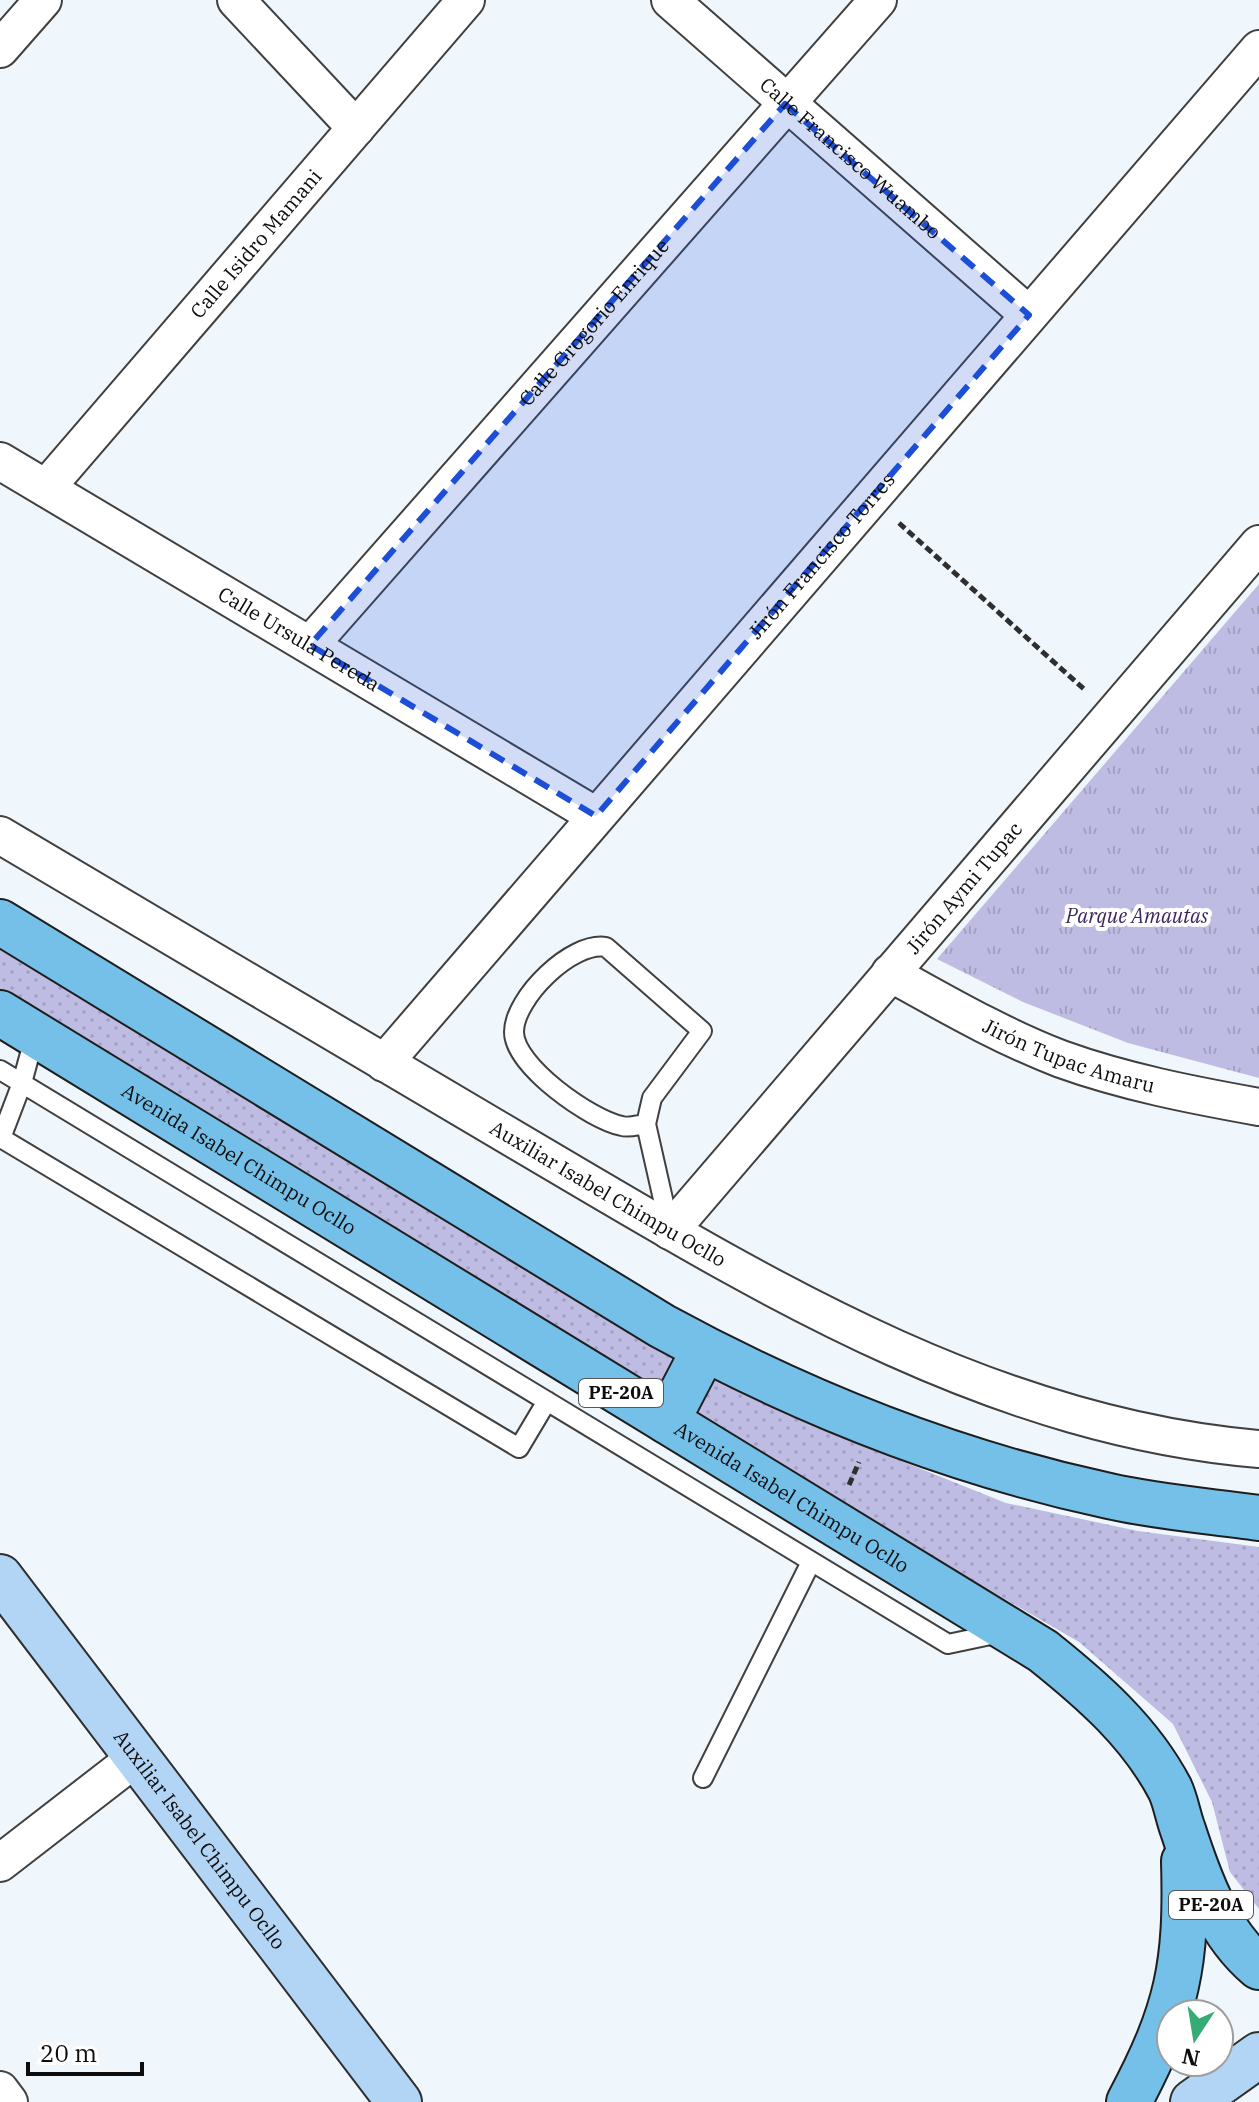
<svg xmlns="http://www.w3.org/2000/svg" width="1259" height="2102" viewBox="0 0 1259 2102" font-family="'IBM Plex Serif',serif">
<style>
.grass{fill:url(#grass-dots)}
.park{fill:url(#park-tufts)}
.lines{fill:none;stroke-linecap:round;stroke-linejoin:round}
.lane-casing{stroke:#404040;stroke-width:22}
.street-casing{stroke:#404040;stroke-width:40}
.secondary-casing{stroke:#2f2f2f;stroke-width:48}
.primary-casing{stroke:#1e1e1e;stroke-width:48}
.path{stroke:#2f2f2f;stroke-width:5;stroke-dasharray:8 4;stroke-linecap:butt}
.lane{stroke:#fff;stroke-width:18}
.street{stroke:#fff;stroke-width:36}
.secondary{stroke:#b2d5f5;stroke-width:44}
.primary{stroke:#74c0e8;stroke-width:44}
.marked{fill:#1d4ed8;fill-opacity:0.2;stroke:#1d4ed8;stroke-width:6;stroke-dasharray:16 10;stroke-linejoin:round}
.labels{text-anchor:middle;stroke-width:8;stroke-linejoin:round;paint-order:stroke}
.shield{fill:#fff;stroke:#565656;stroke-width:2}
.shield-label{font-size:18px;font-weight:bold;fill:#0d0d0d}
.street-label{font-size:20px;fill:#0d0d0d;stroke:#fff}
.park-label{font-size:20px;font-style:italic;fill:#3a255c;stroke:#fff}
</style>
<defs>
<pattern id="grass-dots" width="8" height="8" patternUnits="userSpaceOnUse" patternTransform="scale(2)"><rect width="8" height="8" fill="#bfbce3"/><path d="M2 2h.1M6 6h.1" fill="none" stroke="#a3a0c2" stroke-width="1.8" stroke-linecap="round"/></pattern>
<pattern id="park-tufts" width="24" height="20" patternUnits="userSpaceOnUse" patternTransform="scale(2)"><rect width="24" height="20" fill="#bfbce3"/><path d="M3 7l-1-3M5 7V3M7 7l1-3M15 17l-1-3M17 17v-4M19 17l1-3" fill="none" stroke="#a3a0c2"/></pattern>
</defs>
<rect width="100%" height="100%" fill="#eff7fd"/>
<path class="grass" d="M0 945 661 1348 787 1415 1006 1503 1138 1531 1259 1547V1909L1230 1872 1212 1802 1173 1724 1079 1642 872 1522 0 992Z"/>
<path class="park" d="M1259 584V1078L1128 1043 1023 1002 937 959Z"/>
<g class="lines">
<g class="lane-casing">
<path id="lane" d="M35 1035 22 1083 1 1138 519 1448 547 1401
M0 1070 948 1644 1000 1633
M646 1124C638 1125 629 1128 622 1126 591 1120 514 1066 514 1032 514 998 572 941 606 947L702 1031 652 1098 646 1124 670 1230
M703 1778 811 1562"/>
</g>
<g class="street-casing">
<g id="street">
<path d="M236 0 356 128"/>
<path id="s1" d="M670 0 1029 315"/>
<path d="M0 49 43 0"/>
<path id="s2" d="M0 461 596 816"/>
<path id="s3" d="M46 488 466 0"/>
<path id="s4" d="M310 645 878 0"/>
<path id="s5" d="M0 835C173 937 346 1040 519 1142 750 1278 985 1426 1259 1449"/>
<path id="s6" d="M890 973C946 1004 1001 1036 1061 1059 1125 1082 1192 1095 1259 1107"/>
<path id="s7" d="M384 1063 1259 49"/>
<path id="s8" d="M670 1231 1259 544"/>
<path d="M0 1863 137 1757"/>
<path d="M0 2090 9 2102"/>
</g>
</g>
<g class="secondary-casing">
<g id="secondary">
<path id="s9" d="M0 1577 399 2102"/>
<path d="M1193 2102 1259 2055"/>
</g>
</g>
<g class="primary-casing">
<g id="primary">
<path d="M0 922 662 1326C803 1403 951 1462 1109 1496 1158 1507 1209 1511 1259 1518"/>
<path id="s10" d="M0 1013 1043 1651C1093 1691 1140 1732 1170 1789 1176 1802 1178 1817 1183 1830 1199 1879 1218 1933 1259 1967"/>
<path d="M667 1421 704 1350"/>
<path d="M1129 2102C1178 2010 1187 1964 1184 1861"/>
</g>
</g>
<path class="path" d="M899 523 1085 690
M849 1485 859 1462"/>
<use href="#lane" class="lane"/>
<use href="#street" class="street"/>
<use href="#secondary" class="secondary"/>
<use href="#primary" class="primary"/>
</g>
<path class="marked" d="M785 104 1029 315 596 816 310 645Z"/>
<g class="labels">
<g class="shield">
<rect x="579" y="1379" width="84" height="28" rx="6"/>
<rect x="1169" y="1891" width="84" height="28" rx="6"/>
</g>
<g class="shield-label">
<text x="621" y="1399">PE-20A</text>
<text x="1211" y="1911">PE-20A</text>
</g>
<g class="street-label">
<text dy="7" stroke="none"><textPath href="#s1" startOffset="240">Calle Francisco Wuambo</textPath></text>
<text dy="7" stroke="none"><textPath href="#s3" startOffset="322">Calle Isidro Mamani</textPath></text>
<text dy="7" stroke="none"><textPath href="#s4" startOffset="430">Calle Grogorio Enrique</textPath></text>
<text dy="7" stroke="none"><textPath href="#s7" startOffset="670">Jirón Francisco Torres</textPath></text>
<text dy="7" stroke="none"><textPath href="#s2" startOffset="348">Calle Ursula Pereda</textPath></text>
<text dy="7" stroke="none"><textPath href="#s8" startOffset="452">Jirón Aymi Tupac</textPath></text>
<text dy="7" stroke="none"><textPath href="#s6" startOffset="198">Jirón Tupac Amaru</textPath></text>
<text dy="7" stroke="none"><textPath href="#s10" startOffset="280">Avenida Isabel Chimpu Ocllo</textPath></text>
<text dy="7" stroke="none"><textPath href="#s5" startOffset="706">Auxiliar Isabel Chimpu Ocllo</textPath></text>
<text dy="7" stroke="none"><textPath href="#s10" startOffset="928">Avenida Isabel Chimpu Ocllo</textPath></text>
<text dy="7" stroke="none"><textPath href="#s9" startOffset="330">Auxiliar Isabel Chimpu Ocllo</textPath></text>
</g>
<g class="park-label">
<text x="1137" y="923">Parque Amautas</text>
</g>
</g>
<g transform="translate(1195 2038) rotate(192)"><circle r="38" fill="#ffffff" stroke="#9e9e9e" stroke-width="2"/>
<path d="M0-6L14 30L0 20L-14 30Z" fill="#36ac75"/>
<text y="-12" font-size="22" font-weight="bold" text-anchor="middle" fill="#0d0d0d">N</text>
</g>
<path d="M28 2062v12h114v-12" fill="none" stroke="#0d0d0d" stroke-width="4"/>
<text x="40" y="2062" font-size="24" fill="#0d0d0d" stroke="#ffffff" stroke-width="6" paint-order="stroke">20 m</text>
</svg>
